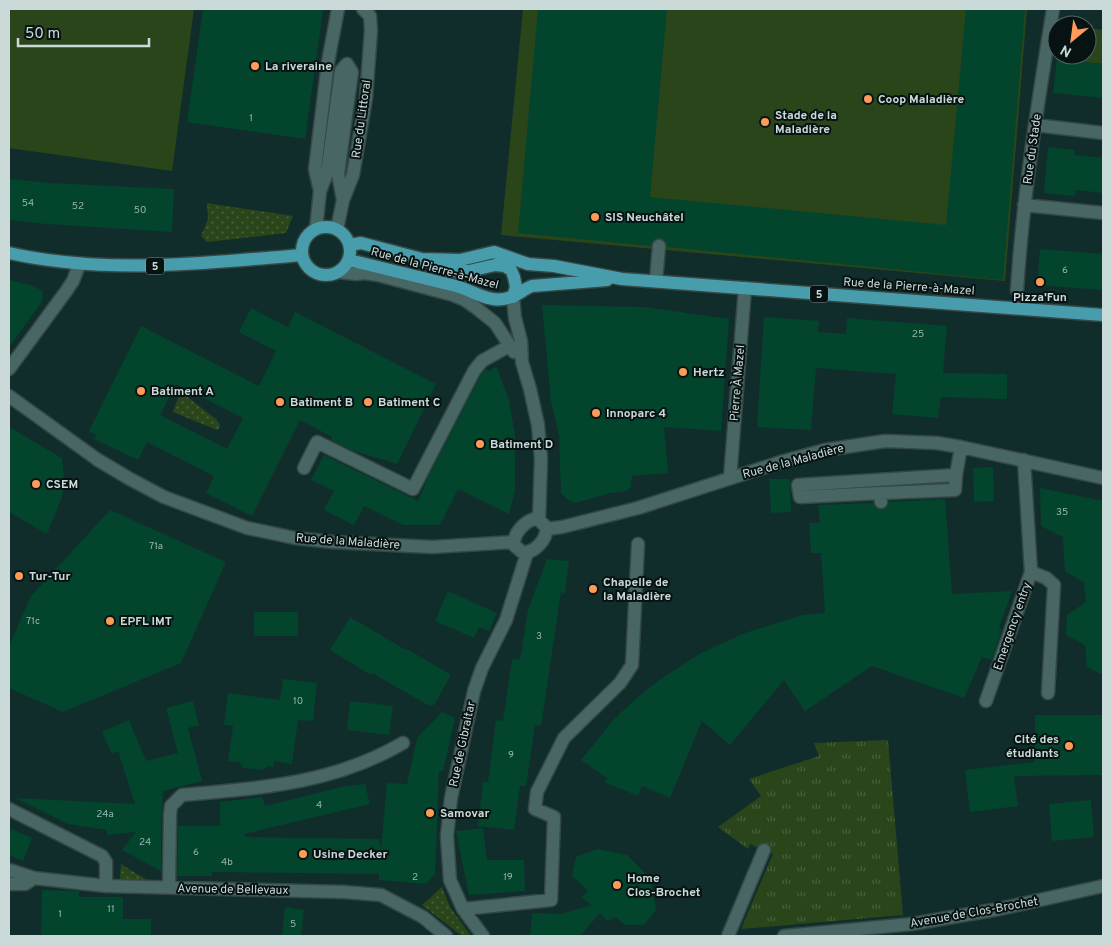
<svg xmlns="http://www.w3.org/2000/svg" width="1112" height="945" viewBox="0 0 1112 945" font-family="Overpass,sans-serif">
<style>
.grass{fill:url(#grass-dots)}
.park{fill:url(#park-tufts)}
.garden{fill:#2b451b}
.building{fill:#03442d;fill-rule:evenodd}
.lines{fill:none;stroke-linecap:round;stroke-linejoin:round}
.minor-casing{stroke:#354846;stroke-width:15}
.major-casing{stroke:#354846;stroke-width:15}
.minor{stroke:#486663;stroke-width:12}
.major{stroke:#489dad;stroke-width:12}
.poi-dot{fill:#fe9b59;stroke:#071312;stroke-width:2}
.labels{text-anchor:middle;stroke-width:4;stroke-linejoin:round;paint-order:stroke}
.number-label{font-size:10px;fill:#98b4ae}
.shield{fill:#071312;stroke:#909e9d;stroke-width:1}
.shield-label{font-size:11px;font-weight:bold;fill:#cadad9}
.poi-label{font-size:12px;font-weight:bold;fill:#cadad9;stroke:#071312;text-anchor:start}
.street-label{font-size:12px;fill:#cadad9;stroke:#071312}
</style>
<defs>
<pattern id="grass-dots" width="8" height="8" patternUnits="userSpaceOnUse" patternTransform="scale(1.25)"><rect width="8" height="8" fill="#2b451b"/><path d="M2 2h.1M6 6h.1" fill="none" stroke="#485f3c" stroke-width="1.8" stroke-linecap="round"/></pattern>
<pattern id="park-tufts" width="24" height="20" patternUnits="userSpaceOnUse" patternTransform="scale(1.25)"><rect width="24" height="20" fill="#2b451b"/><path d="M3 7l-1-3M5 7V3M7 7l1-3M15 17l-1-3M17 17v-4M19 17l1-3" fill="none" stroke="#485f3c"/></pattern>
</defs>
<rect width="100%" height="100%" fill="#102d2b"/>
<path class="grass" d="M207 203 293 216 286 233 207 242 201 236 208 219Z
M185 395 217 420 220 425 219 429 217 430 173 412 178 398Z
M121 864 147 880 120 879Z
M442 887 450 907 471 936H462L422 905Z"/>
<path class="park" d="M888 740 903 915 741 929 773 854 750 844 748 849 718 827 761 796 749 779 819 756 814 743Z"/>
<path class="garden" d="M9 9H194L172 171 9 148Z
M523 9H1027L1005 281 501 235Z
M1087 28 1103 30V64L1057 59V55H1087Z"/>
<path class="building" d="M203 9H312L323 10 305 139 187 122Z
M538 9H667L650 197 946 225 966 9H1025L1003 280 667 247 666 242 660 238 655 239 651 246 518 233Z
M1057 59 1103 64V98L1053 93Z
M1048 147 1075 150 1074 155 1103 158V193L1076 190 1075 196 1044 193Z
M9 179 50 183 174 189 172 232 46 224 9 220Z
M1040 249 1103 254V290L1037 285Z
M9 280 34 286 42 291 43 297 41 303 9 347Z
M542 305 644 307 729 319 721 431 664 427 668 473 632 476 631 487 626 491 610 493 575 503 568 500 561 493 559 436 551 401Z
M251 308 288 327 295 312 436 384 397 464 351 450 331 440 332 437 300 420 252 516 206 493 214 476 147 442 138 460 94 439 96 435 89 431 141 326 259 386 276 351 239 332ZM176 384 243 418 227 449 160 415Z
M764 317 819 321 818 332 846 334 847 318 947 326 943 373 1007 374V399L941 397 938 418 892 414 896 374 816 368 811 430 757 427Z
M496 366 509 400 515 435V490L509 514 458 489 440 525H403L364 506 354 525 324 510 334 491 311 480 324 455 418 501 429 475 481 375 486 369 490 371Z
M9 427 62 458 64 480 62 497 47 534 9 512Z
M993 467 994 501 974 502 973 468Z
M769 479H790L791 512 771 513Z
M1040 488 1103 501V675L1087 667 1085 645 1066 635 1067 615 1086 602 1084 582 1065 572 1063 537 1041 526Z
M945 499 952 594 1012 591 999 628 1002 629 992 660 982 657 964 698 872 666 805 711 784 680 730 745 702 721 670 798 642 786 638 796 604 782 607 778 581 760 614 719 637 698 659 680 701 653 745 633 803 615 825 613 821 553H811L809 523H820L818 505 873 503 875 507 881 510 886 508 889 502Z
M110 510 226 562 181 663 63 712 9 688V646L31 596Z
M547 559 569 561 565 594 561 592 541 726 535 725 526 786H520L514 830 478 826 483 782H488L496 720 503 721 512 659 520 660 528 610Z
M448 591 497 613 489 631 479 627 474 638 435 621Z
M254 612H298V636H254Z
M350 617 406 650 407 649 451 675 434 705H428L372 673 371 675 330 650Z
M283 679 317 683 313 721 298 720 292 764 274 761 273 767 267 766 264 770 243 768 239 762 228 761 233 726 224 725 228 693 280 700Z
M193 701 199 725 188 728 202 781 163 791 161 826V871L122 850 136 832 107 835V830L68 824 15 798 135 804 118 751 112 754 102 732 129 720 146 761 178 753 166 708Z
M350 701 393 706 389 735 347 730Z
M442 712 455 718 443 771H439L435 874 426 884 379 880V874L212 872V876H177L178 826H220V802L262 797 265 806 346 786 365 784 370 804 244 834 245 837 379 839 381 849 387 783 407 784 417 738Z
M1035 715H1103V775L1014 776 1018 806 970 812 965 770 1035 762Z
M1091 800 1094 837 1052 841 1049 804Z
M9 828 32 838 23 861 9 855Z
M483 828 487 860H524L525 891 469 895 456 831Z
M597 849 627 855 651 879 656 910 644 925H626L615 917 607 921 600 913 580 936H530L532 913 561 914 591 905 582 897 588 890 572 876 576 857Z
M42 890 79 891V897H123V919H151V936H41Z
M285 907 304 910 301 936H282Z"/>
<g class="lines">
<g class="minor-casing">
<path id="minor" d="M1035 125 1103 133
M320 191 327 173 341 71 347 64 352 72 338 174 343 200
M1024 205 1103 213
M316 229 320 191 315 169 328 62 338 9
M337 229 343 200 353 175 366 98 371 30 370 16 363 9
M339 272 356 274 364 273 378 275 453 295 465 300 475 307 495 323 514 352
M656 281 659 246
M1017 290C1023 195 1038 102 1053 9
M513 297 515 318 521 341 522 362 530 389 538 425 541 459 539 520
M9 369 67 290 73 281 79 265
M9 396 98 460 130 479 164 497 247 528 295 538 333 542 432 547 514 542
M304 468 317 442 413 489 474 371 482 361 509 346
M730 478 745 288
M880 493 800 497 798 485 956 475
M881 502 880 493 955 490 956 475 961 447
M534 519 539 520 546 527C548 539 534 554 522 552L514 545C513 534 524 522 534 519Z
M547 529 562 527 638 508 784 461 825 450 885 441 937 443 961 447 1103 478
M1031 572 1046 578 1054 585 1048 693
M986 701 1031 572 1024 460
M9 809 102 856 106 862V886
M9 870 34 878 106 886 344 892 381 895 423 917 446 936
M9 884H25L34 878
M169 887 170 815 171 806 182 795C261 788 333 784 403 743
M463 909 551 900 554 817 535 809 537 792 564 738 620 683 632 665 638 544
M483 936 463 909 450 880 447 836 451 798 474 691 482 668 506 620 527 553
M728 936 764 850
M784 936 912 924 999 909 1103 886"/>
</g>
<g class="major-casing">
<path id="major" d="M302 251a24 24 0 1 1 48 0a24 24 0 1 1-48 0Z
M350 245 361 243 422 259 450 271H469L495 265 505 266 511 270 514 277 516 287 513 297
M9 253C107 275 203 263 302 255
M422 259 460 260 494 252 528 264 554 266 622 279 1103 315
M349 260 456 286C475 291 490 305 511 297 518 295 524 289 532 286L607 280"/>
</g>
<use href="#minor" class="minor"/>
<use href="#major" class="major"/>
</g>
<g class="poi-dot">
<circle cx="255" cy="66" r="5"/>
<circle cx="868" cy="99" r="5"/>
<circle cx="765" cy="122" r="5"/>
<circle cx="595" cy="217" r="5"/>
<circle cx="1040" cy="282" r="5"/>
<circle cx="683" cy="372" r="5"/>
<circle cx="141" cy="391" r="5"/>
<circle cx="280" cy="402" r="5"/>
<circle cx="368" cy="402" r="5"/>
<circle cx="596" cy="413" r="5"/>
<circle cx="480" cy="444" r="5"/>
<circle cx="36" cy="484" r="5"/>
<circle cx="19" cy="576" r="5"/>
<circle cx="593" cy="589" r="5"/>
<circle cx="110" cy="621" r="5"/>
<circle cx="1069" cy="746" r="5"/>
<circle cx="430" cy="813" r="5"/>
<circle cx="303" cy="854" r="5"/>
<circle cx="617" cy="885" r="5"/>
</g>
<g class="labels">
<g class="number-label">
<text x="251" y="121">1</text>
<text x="28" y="206">54</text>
<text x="78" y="209">52</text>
<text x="140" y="213">50</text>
<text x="1065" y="273">6</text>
<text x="918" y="337">25</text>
<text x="1062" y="515">35</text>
<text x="156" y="549">71a</text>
<text x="33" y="624">71c</text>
<text x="539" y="639">3</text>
<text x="298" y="704">10</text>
<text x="511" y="758">9</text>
<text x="319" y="808">4</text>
<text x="105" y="817">24a</text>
<text x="145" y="845">24</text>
<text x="196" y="855">6</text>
<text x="227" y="865">4b</text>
<text x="415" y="880">2</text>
<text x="508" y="880">19</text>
<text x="111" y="912">11</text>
<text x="60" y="917">1</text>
<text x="293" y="927">5</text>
</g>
<g class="shield">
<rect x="146" y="257.5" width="18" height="17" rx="4"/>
<rect x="810" y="285.5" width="18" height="17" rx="4"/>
</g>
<g class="shield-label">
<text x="155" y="270">5</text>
<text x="819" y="298">5</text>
</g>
<g class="poi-label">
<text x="265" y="70">La riveraine</text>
<text x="878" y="103">Coop Maladière</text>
<text x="775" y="119">Stade de la<tspan x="775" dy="14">Maladière</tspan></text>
<text x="605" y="221">SIS Neuchâtel</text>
<text x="1040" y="301" text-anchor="middle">Pizza'Fun</text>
<text x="693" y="376">Hertz</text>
<text x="151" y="395">Batiment A</text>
<text x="290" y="406">Batiment B</text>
<text x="378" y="406">Batiment C</text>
<text x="606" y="417">Innoparc 4</text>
<text x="490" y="448">Batiment D</text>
<text x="46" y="488">CSEM</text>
<text x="29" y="580">Tur-Tur</text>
<text x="603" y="586">Chapelle de<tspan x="603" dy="14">la Maladière</tspan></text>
<text x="120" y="625">EPFL IMT</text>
<text x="1059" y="743" text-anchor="end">Cité des<tspan x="1059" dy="14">étudiants</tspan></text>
<text x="440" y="817">Samovar</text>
<text x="313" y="858">Usine Decker</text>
<text x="627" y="882">Home<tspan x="627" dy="14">Clos-Brochet</tspan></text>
</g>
<g class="street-label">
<text transform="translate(361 119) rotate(-82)" y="4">Rue du Littoral</text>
<text transform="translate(1032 149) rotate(-82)" y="4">Rue du Stade</text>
<text transform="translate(435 268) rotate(15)" y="4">Rue de la Pierre-à-Mazel</text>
<text transform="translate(909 286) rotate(4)" y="4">Rue de la Pierre-à-Mazel</text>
<text transform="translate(737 383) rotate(-85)" y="4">Pierre À Mazel</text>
<text transform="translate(793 461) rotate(-15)" y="4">Rue de la Maladière</text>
<text transform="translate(348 541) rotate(4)" y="4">Rue de la Maladière</text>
<text transform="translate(1012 626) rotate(-71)" y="4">Emergency entry</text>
<text transform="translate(462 744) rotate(-78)" y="4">Rue de Gibraltar</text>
<text transform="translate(233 889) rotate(1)" y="4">Avenue de Bellevaux</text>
<text transform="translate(974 912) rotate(-10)" y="4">Avenue de Clos-Brochet</text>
</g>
</g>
<rect width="1112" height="945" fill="none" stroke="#cadad9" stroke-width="20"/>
<g transform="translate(1072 40) rotate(209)"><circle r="24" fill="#071312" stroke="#556362"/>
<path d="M0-4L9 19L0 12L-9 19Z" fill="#fe9b59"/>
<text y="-8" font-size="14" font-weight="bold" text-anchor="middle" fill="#cadad9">N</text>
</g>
<path d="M18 38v8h131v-8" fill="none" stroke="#cadad9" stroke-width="2.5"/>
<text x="25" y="38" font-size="15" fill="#cadad9" stroke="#071312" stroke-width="4" paint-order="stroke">50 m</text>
</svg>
